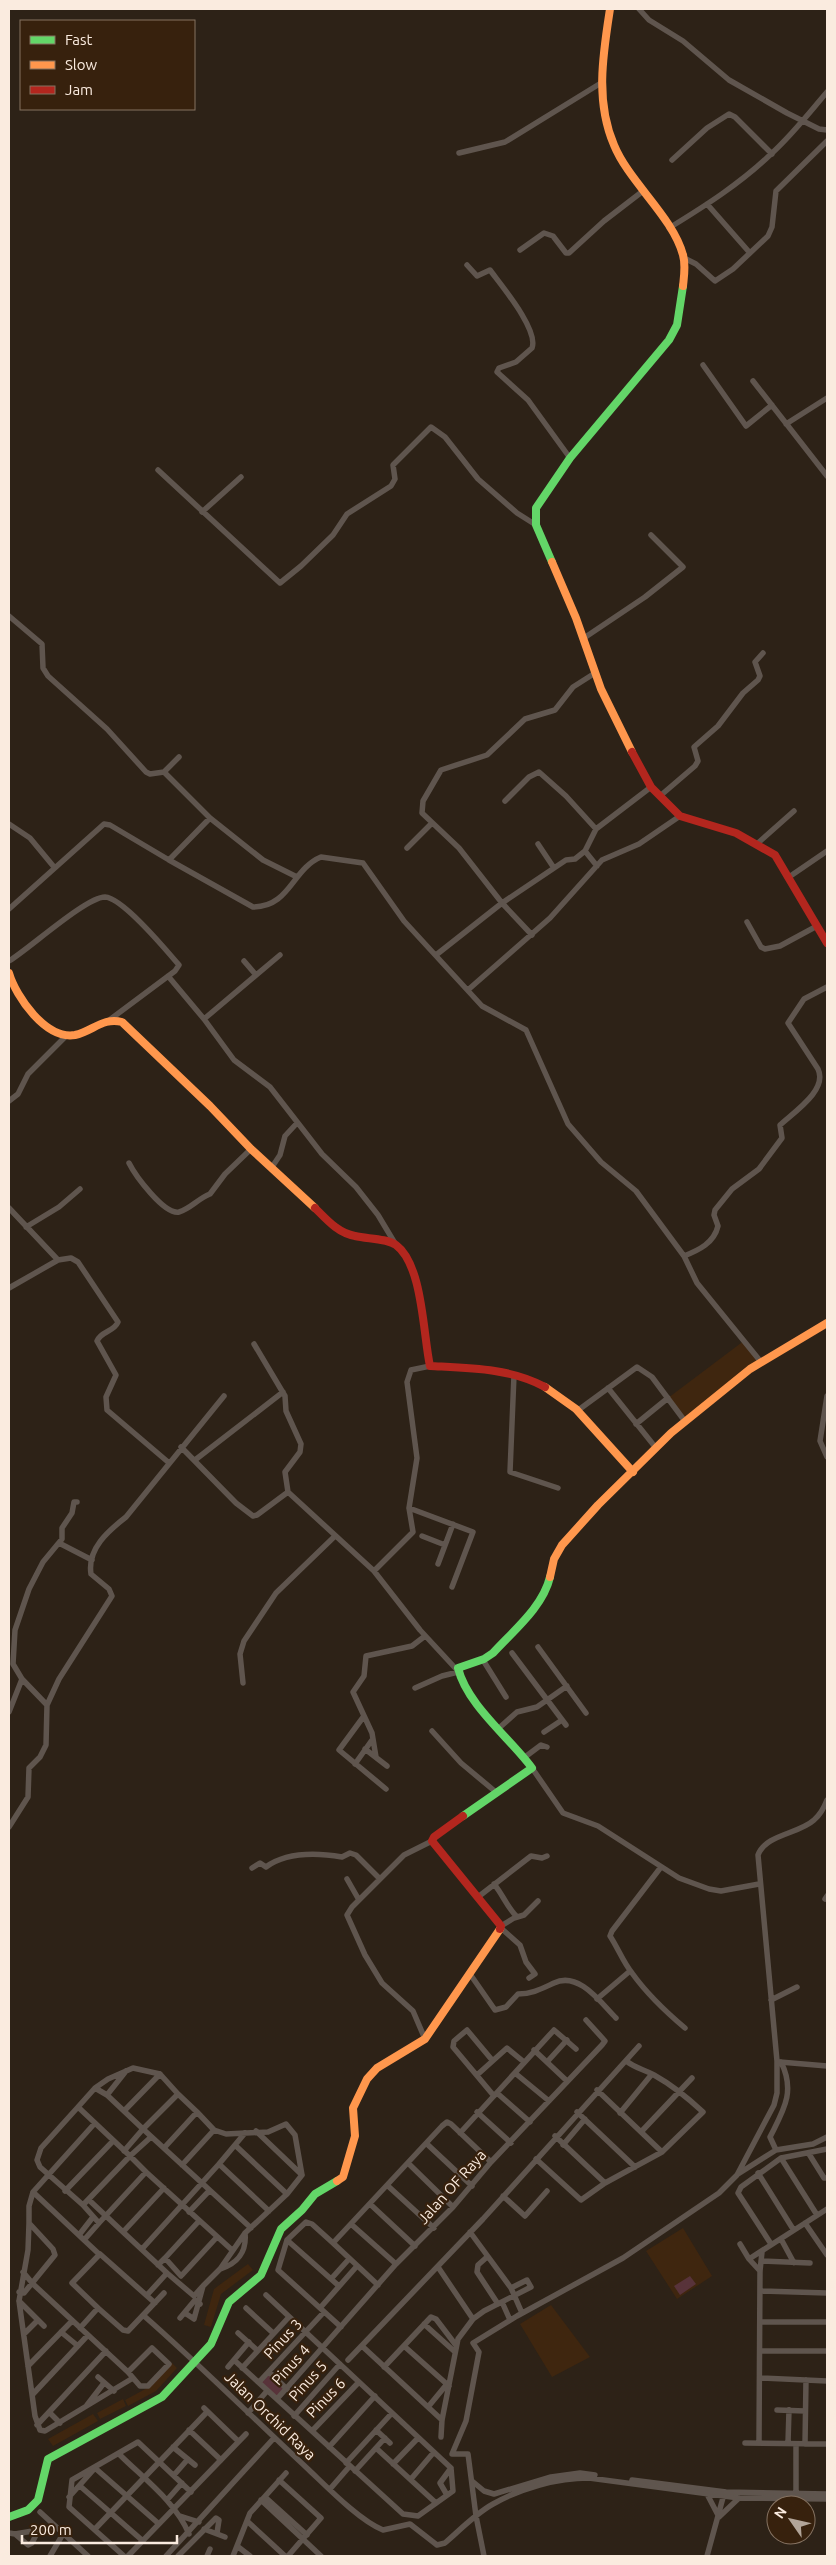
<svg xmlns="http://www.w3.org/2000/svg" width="836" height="2565" viewBox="0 0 836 2565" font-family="Ubuntu,sans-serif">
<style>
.built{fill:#3f260f}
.green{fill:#58333a}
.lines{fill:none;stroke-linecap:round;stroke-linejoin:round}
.street{stroke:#5f554e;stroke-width:5.5}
.fast{stroke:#63d668;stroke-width:8}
.slow{stroke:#ff974d;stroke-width:8}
.jam{stroke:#b3261e;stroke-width:8}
.labels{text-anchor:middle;stroke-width:4.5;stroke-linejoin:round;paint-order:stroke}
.street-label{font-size:15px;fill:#faebdf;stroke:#37210d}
</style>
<rect width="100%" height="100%" fill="#2d2217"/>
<path class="built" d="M745 1340 761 1362 684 1420 668 1398Z
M683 2228 712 2276 677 2299 646 2251Z
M248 2264 253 2270 221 2294 211 2327 204 2325 214 2289Z
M551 2305 590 2357 552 2377 520 2324Z
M172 2363 177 2368 156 2391 128 2406 125 2400 151 2386Z
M123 2399 126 2406 100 2419 97 2413Z
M93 2414 98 2421 53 2446 48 2439Z"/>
<path class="green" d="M690 2276 696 2284 680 2295 674 2286Z
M270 2374 284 2388 277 2397 261 2382Z"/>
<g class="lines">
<path class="street" d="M639 9 649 20 683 41 729 80 787 113 819 129 827 130
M459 153 505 142 601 83
M672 160 707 128 729 114 735 117 772 154
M707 204 750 253
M669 228C705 206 741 183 771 154 792 135 809 113 827 92
M520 250 544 233 553 236 566 253H569L604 221 643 191
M684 258 696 264 715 281 733 269 768 236 772 227 776 191 827 141
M467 265 477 276 490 270C501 285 539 330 532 348L516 362 499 368 497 372 528 400 570 458
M703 365 746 426 772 405
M753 381 827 476
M786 424 827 398
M158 470 280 583 301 566 333 535 347 514 391 486 395 479 393 465 431 427 445 437 478 479 517 513 536 525
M202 512 241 477
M9 616 42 644 43 668 48 676 107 729 146 772 150 774 164 772 210 818
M584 638 645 597 683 567 651 535
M595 673 573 687 555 710 525 719 487 755 441 770 423 801 422 813 459 848 502 903 566 860 575 859 585 851 596 829 651 787
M164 772 179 757
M660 796 695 766 698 761 694 747 718 726 743 693 758 680 760 676 755 662 763 653
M505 801 529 777 539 772 566 796 596 829
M9 824 30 838 54 867
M758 843 794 811
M538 844 554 868
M407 848 432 823
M585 851 597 866
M169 860 253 907C290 907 292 869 321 857L363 863 404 921 482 1006 526 1030 568 1124 601 1162 636 1191 684 1256 697 1283 761 1362
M789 877 827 851
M9 909 104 824 110 825 169 860 210 818 263 860 297 877
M747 922 761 947 765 949 780 946 817 926
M436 955 502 903 532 935
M9 961C29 949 86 897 105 897 123 898 167 951 179 965L175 971 108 1021
M244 961 256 975
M168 976 204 1019 234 1060 270 1087 322 1154 356 1187 378 1215 396 1245
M469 989 550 918 602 860 639 844 680 816
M204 1019 280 955
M9 1101 18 1094 28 1074 67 1035
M129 1163C135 1175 164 1215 179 1212 190 1209 199 1198 210 1194L225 1174 251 1149
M272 1167 280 1155 285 1136 297 1123
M9 1208 58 1260
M26 1227 59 1207 80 1189
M684 1256C699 1250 714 1243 718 1226L714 1215 715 1210 732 1189 759 1169 782 1138 780 1125C794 1112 828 1090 818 1069L788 1023 804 999 827 987
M9 1288 58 1260 71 1258 78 1262 118 1322C114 1332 101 1331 97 1341L116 1375 106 1397 107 1410 168 1462
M254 1344 285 1396 286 1411 301 1444 300 1452 285 1472 288 1492 374 1571 420 1630 457 1670
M514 1375 510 1472 558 1488
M608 1388 656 1448
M827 1396 820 1441 827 1457
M577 1411 637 1367 652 1377 684 1420
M636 1424 668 1398
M181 1447 236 1503 253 1516 257 1515 288 1492
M195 1460 283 1392
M409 1508 473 1532 452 1587
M422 1536 445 1545
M59 1543 92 1560
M438 1564 453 1524
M374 1571 413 1532 409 1508 417 1458 407 1382 411 1370 430 1366
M538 1647 586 1713
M512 1653 566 1725
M483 1660 506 1697
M243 1683 240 1654 244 1641 276 1593 334 1537
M415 1688 442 1676 458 1672
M47 1705 22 1679 13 1664 15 1630 29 1589 43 1562 62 1539V1528L72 1513 74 1502H77
M9 1712 22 1679
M364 1716 339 1750 386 1789
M499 1728 517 1712 537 1707 567 1686
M432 1731 461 1763 497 1793
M544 1732 562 1720
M365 1749 387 1766
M376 1757 372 1733 353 1692 364 1676 366 1656 412 1646 425 1636
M525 1757 541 1745 547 1747
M355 1764 372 1740
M532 1768 563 1813 598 1826 679 1878 709 1889 721 1891 759 1884
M9 1827 28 1797 29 1768 40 1757 46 1745 47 1705 59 1679 112 1596 109 1589 91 1574C87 1549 108 1531 126 1517L224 1396
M661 1867 612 1931 610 1936C618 1948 623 1962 632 1973 647 1994 666 2012 685 2028
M252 1868 260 1863 266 1867C288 1851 318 1853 342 1857L350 1853 356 1855 380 1879
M347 1879 359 1900
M494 1884C503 1895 507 1907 517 1917
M478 1897 531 1856 542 1858 547 1856
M825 1899 827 1896
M501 1926 514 1918 524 1915 538 1901
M502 1929 520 1945 526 1962 535 1974 529 1978
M470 1974 495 2010 506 2007 518 1994C532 1994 541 1989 554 1983 579 1971 601 2003 616 2018
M597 1999 630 1971
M771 2000 797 1987
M425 2039 413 2011 382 1983 365 1955 347 1915 352 1907 404 1855 432 1841
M534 2050 567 2081
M492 2060 467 2030 454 2041 453 2047 494 2096
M547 2062 567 2040
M780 2062 827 2066
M515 2073 549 2101
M477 2075 507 2048 524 2062
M95 2088 108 2079 133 2068 160 2074 124 2111
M597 2090 662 2152
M497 2093 530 2122
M107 2095 126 2071
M78 2107 130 2156 83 2205 40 2167 37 2160 41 2148Z
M78 2107 95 2088 107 2095 143 2129 178 2094 160 2074
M477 2112 511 2143
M577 2112 635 2167
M620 2113 652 2074
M256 2131 302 2175
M641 2132 692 2078
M245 2133 219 2164 269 2211
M460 2133 554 2030 576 2049
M555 2136 605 2183
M427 2144 472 2186
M563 2145 585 2119
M236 2146 287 2194
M164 2148 197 2112 178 2094
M776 2150 770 2137C783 2111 796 2092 781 2062
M124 2151 143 2129 251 2228
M809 2154 824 2178H827
M781 2158 817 2215
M536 2159 581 2200 605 2183 662 2152 703 2112C688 2098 672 2085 654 2075 643 2069 637 2069 626 2061
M409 2164 453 2207
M182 2165 214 2130 197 2112
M146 2172 232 2250
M758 2173 793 2229
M738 2174 776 2150 813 2144 827 2137
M388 2186 434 2228
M65 2191 113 2141
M503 2196 525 2216 547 2191
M89 2200 123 2232
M370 2204 415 2246
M83 2205 99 2223 84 2240 99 2254
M189 2212 209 2191
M425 2220 444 2198
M29 2223 28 2250 19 2301 35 2416 40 2430 45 2431 133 2378
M99 2223 146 2172 130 2156 151 2137
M805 2223 827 2255
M351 2224 396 2264
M470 2232 511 2288 522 2313
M79 2235 93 2217
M781 2239 794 2263
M84 2240 33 2192 95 2123
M287 2240 339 2286
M333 2243 312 2224 306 2222 287 2240 278 2270 341 2327
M740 2244 749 2259
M771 2244 738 2193 741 2187 781 2158 827 2149
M142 2249 219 2164
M487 2257 478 2265 477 2272 498 2304
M165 2258 199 2221
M761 2261 810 2263
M158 2265 165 2258 181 2276
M438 2267 473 2319
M220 2269C237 2264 247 2252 245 2233
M760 2271 749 2259 827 2209
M23 2272 33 2284 128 2372 140 2386H148L169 2364 152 2348 128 2372
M167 2273 194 2296 202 2287
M182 2275 217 2237
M331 2279 349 2259
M378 2285 333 2243 442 2126 447 2122 451 2124 491 2162
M761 2291 827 2293
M19 2292 24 2293 55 2255 53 2249 29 2223V2206L33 2192
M147 2295 167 2273 123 2232 164 2188
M19 2301 44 2326
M502 2302 510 2320
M98 2308 72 2283 100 2254 155 2303
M246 2308 273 2333
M320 2308 357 2266
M185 2313 194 2319 203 2286 220 2269 245 2233 287 2194 302 2175 295 2135 286 2124 268 2132 226 2134 214 2130
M143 2315C200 2365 253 2418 309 2470 327 2487 360 2521 383 2530L410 2524 437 2545 445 2543C460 2530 475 2514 493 2504 521 2488 557 2478 589 2478L739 2498 827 2499
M180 2318 195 2300 200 2304
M761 2322H827
M424 2324 454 2351
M80 2328 98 2308 123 2330 128 2331 164 2293
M61 2332 78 2346
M238 2333 257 2350
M24 2334 37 2321
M362 2346 442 2420
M404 2346 449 2386
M761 2351H827
M234 2360 403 2514 418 2516 453 2491 451 2468 266 2295
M348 2360 483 2219 639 2046
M28 2366 72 2321
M228 2367 249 2342
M384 2367 431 2317 436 2319 455 2344
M242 2368 289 2317
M269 2372 287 2389
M98 2377 114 2391
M760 2378 827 2381
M259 2382 324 2312
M33 2394 88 2335
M277 2399 396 2264 453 2207 491 2162 602 2045 605 2041 586 2020
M87 2405 104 2383
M428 2407 447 2384
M204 2408 238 2441
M777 2410 805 2411
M49 2412 60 2423
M248 2413 267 2391
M294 2416 340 2364
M37 2425 106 2351
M189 2430 221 2460
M376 2430 390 2443
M312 2431 359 2382
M441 2437 442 2420 458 2339 473 2319 484 2311 531 2287 527 2280 511 2288
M745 2443 827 2444
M759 2443 760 2271 762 2252
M788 2443 789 2410
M796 2444V2496
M805 2444 806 2380
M173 2447 195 2465
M329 2447 375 2396
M376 2448 436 2503
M119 2454C144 2479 175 2501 189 2534
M346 2463 392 2413
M393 2464 418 2438
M355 2471 385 2438
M174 2475 188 2459
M411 2479 434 2452
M279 2480 321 2518 288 2556
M632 2480 726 2492 827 2494
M472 2481 484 2491 494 2494 551 2477 580 2473 595 2475
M80 2486 143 2541
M330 2489 349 2467
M707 2494 719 2517 739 2498
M447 2495 440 2483 451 2468
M69 2497 95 2468 159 2524
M265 2497 307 2535
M167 2500 182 2483
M261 2500 321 2556
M40 2512 88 2556
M180 2516 199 2522
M247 2521 285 2556
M95 2529 207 2412
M204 2529 225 2537
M9 2533 15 2534 56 2527
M15 2534 28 2545 32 2543 39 2529
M237 2546 250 2556
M50 2556 63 2534
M124 2556 69 2507 72 2480 138 2442 191 2492
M128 2556 246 2434
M166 2556 274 2438
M178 2556 216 2518 219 2520 217 2533
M207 2556 210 2549
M233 2556 250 2513 286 2473
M484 2556 476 2516 468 2454H452L466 2421 479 2352 473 2343 517 2316 623 2258 719 2193 737 2175 774 2105 777 2093V2061L758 1855C766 1834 799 1834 814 1820 821 1814 824 1808 827 1800
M707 2556 724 2494"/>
<path class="fast" d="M552 562 536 525V508L570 458 669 340 677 325 683 286
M463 1816 532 1768C510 1738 467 1705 458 1668L484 1659 493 1653C513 1631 543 1607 550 1577
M9 2517 28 2510 38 2500 48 2459 162 2397 211 2344 229 2302 261 2275 281 2229 302 2210 315 2194 337 2181"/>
<path class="slow" d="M610 9C603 54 595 101 614 145 629 182 673 217 683 255 686 265 684 276 683 286
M552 562 576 618 601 689 632 752
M9 973C16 997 46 1040 75 1035 93 1031 103 1017 122 1022L210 1106 251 1149 315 1208
M545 1387 576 1409 633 1472
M550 1577 554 1559 562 1545 598 1505 671 1433 750 1369 827 1323
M337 2181 343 2177 355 2136 353 2108 367 2079 377 2068 425 2039 500 1929"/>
<path class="jam" d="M632 752 651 787 680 816 736 833 775 855 827 943
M315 1208C327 1220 338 1233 355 1236 367 1239 386 1238 396 1245 423 1265 423 1335 430 1366 469 1368 510 1368 545 1387
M463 1816 434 1837 432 1841 501 1926 500 1929"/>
</g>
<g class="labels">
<g class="street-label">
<text transform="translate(452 2187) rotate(-48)" y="5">Jalan OF Raya</text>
<text transform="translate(283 2339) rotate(-47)" y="5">Pinus 3</text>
<text transform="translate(291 2365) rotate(-48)" y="5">Pinus 4</text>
<text transform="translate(308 2381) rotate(-48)" y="5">Pinus 5</text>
<text transform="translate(326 2398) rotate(-46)" y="5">Pinus 6</text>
<text transform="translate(270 2416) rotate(44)" y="5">Jalan Orchid Raya</text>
</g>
</g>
<rect width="836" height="2565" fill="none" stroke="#faebdf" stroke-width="20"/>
<rect x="20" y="20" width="175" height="90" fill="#37210d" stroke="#857261"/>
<rect x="30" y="36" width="25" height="8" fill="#63d668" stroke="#857261"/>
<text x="65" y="45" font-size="15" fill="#faebdf">Fast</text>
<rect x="30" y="61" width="25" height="8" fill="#ff974d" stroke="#857261"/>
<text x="65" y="70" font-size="15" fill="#faebdf">Slow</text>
<rect x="30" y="86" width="25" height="8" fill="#b3261e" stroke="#857261"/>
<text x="65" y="95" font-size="15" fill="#faebdf">Jam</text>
<g transform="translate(791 2520) rotate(304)"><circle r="24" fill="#37210d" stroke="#857261"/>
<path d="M0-4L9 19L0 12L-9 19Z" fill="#b2a599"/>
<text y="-8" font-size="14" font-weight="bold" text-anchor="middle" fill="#faebdf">N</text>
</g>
<path d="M22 2535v8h155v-8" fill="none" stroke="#faebdf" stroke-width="2.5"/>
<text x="30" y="2535" font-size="15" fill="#faebdf" stroke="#37210d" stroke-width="4" paint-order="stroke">200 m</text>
</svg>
